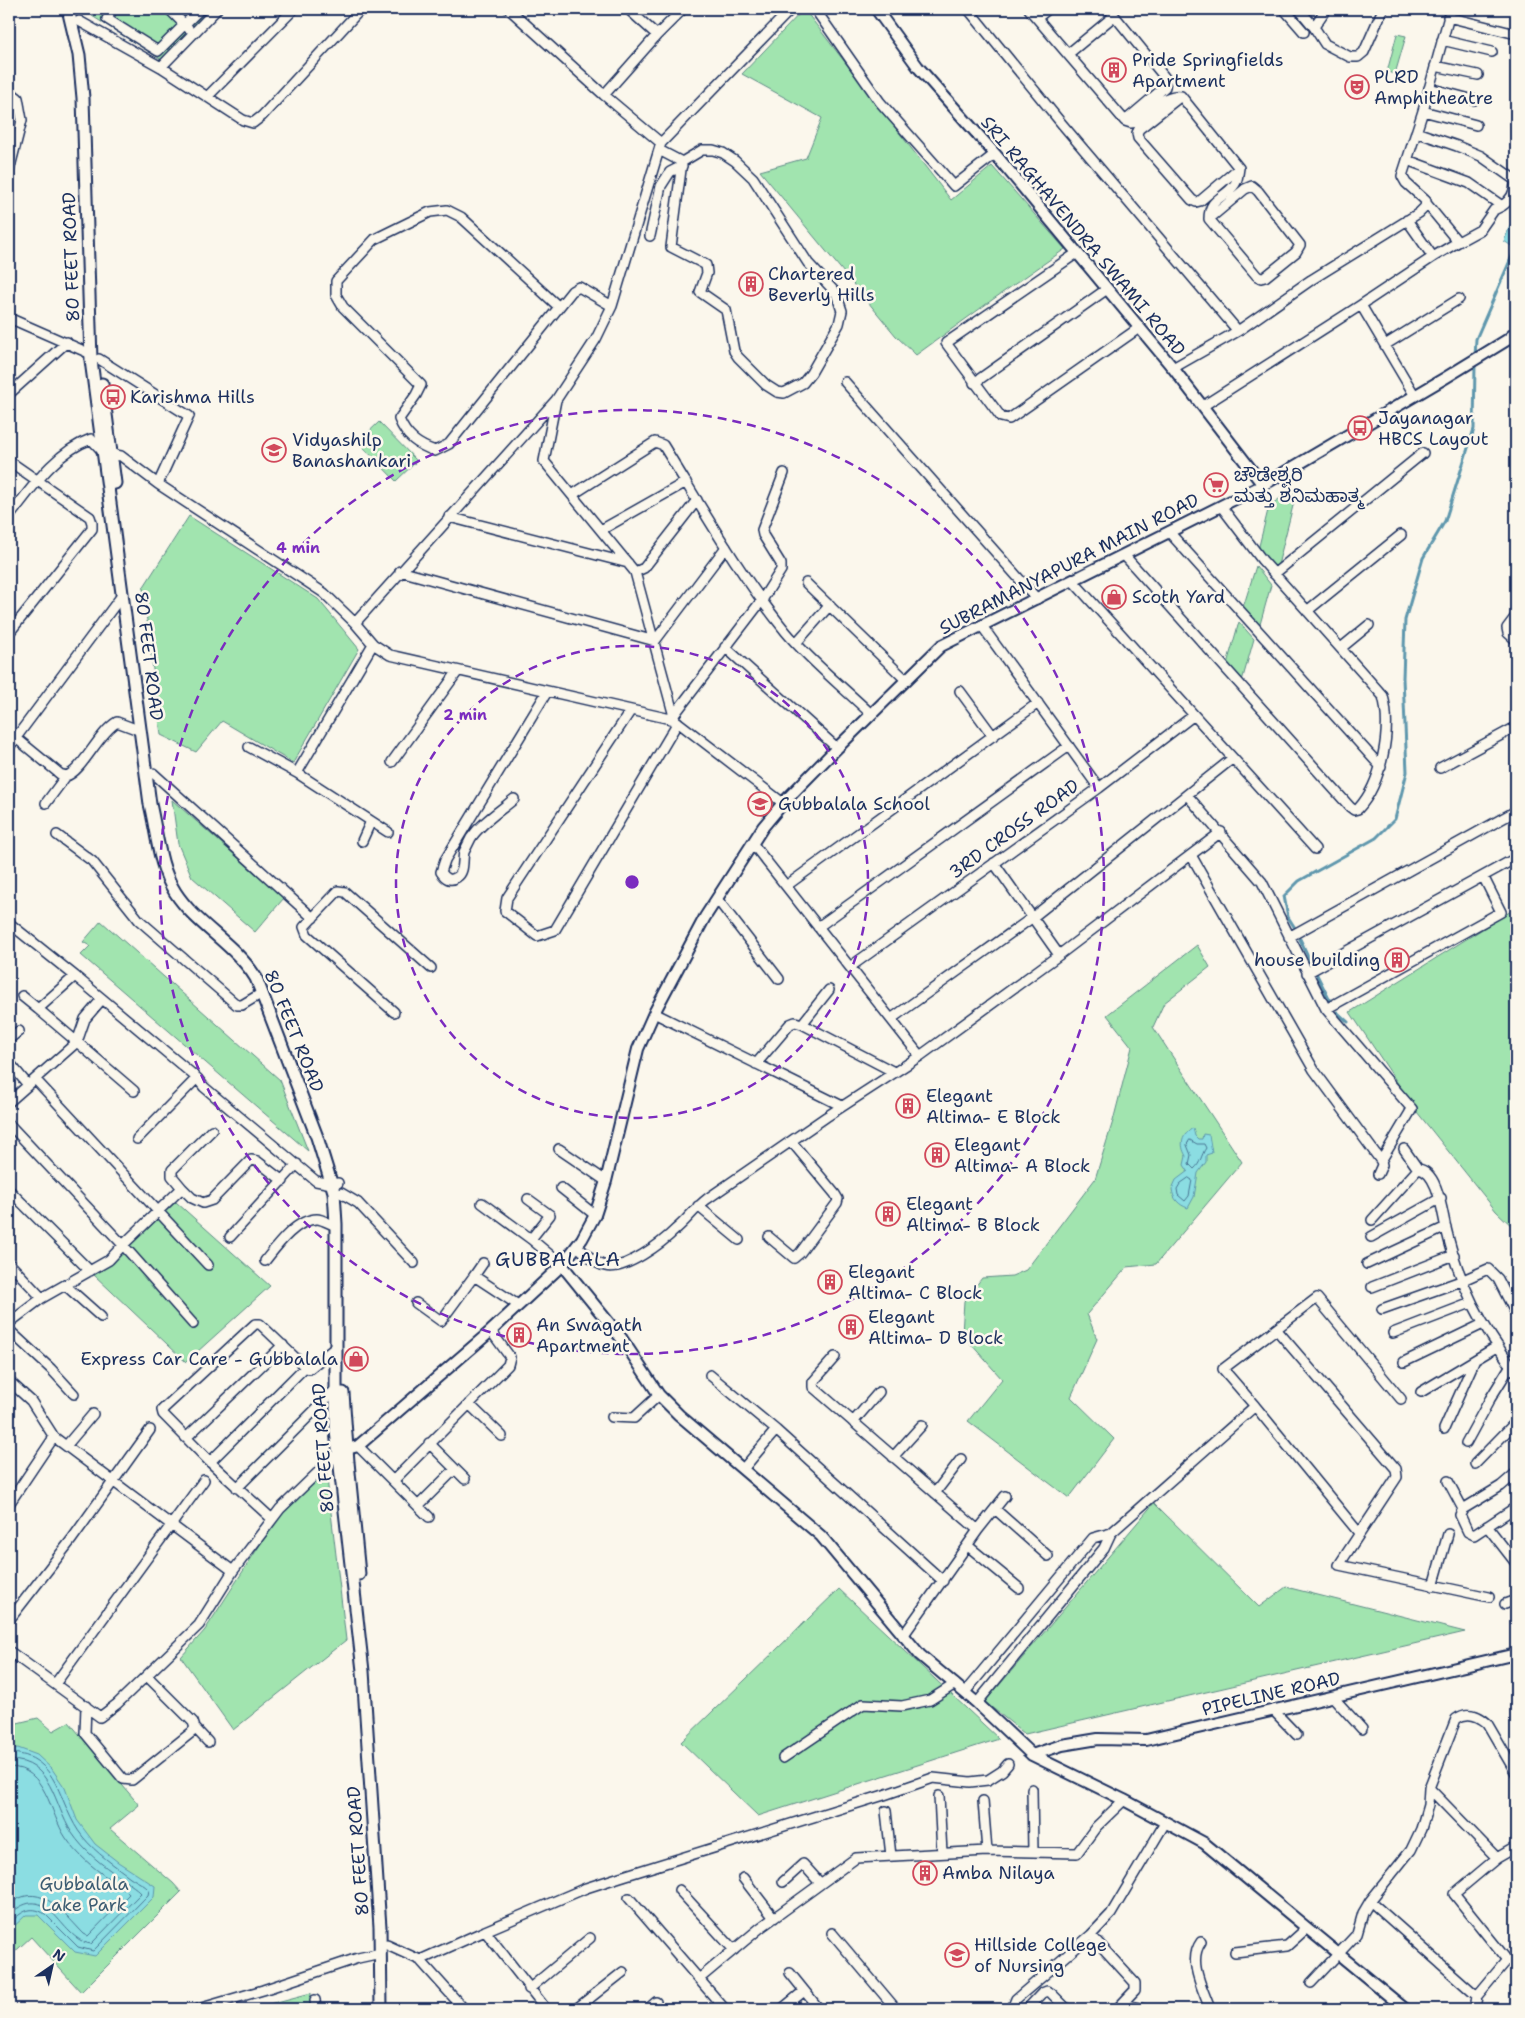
<svg xmlns="http://www.w3.org/2000/svg" width="1525" height="2018" viewBox="0 0 1525 2018" font-family="'Shantell Sans','Noto Sans Kannada',sans-serif">
<style>
.green{fill:#a1e4af;stroke:#5e8a86}
.water{fill:#8bdde2;stroke:#5e97ad}
.lines{fill:none;stroke-linecap:round;stroke-linejoin:round}
.shore{stroke:#487593;stroke-width:1}
.stream{stroke:#5e97ad;stroke-width:3}
.minor-casing{stroke:#1b2f5e;stroke-width:12}
.tertiary-casing{stroke:#1b2f5e;stroke-width:14}
.secondary-casing{stroke:#1b2f5e;stroke-width:15}
.minor{stroke:#fbf7ec;stroke-width:9}
.tertiary{stroke:#fbf7ec;stroke-width:10}
.secondary{stroke:#fbf7ec;stroke-width:11}
.ring{fill:none;stroke:#7b2cbf;stroke-width:2.5;stroke-dasharray:9 6}
.labels{text-anchor:middle;stroke-width:5;stroke-linejoin:round;paint-order:stroke}
.poi-label{font-size:18px;fill:#1b2f5e;stroke:#fbf7ec;text-anchor:start}
.street-label{font-size:18px;fill:#1b2f5e;stroke:#fbf7ec}
.park-label{font-size:18px;fill:#3c5c72;stroke:#fbf7ec}
.quarter-label{font-size:20px;letter-spacing:1px;fill:#1b2f5e;stroke:#fbf7ec}
.centre{fill:#7b2cbf;stroke:#fbf7ec;stroke-width:2.5}
.ring-label{font-size:15px;text-anchor:middle;font-weight:bold;fill:#7b2cbf;stroke:#fbf7ec;stroke-width:5;stroke-linejoin:round;paint-order:stroke}
</style>
<rect width="100%" height="100%" fill="#fbf7ec"/>
<filter id="ink" filterUnits="userSpaceOnUse"><feTurbulence type="fractalNoise" baseFrequency=".02" numOctaves="2"/><feDisplacementMap in="SourceGraphic" scale="10" xChannelSelector="R" yChannelSelector="G"/><feConvolveMatrix kernelMatrix="1 2 1 2 8 2 1 2 1" color-interpolation-filters="sRGB"/></filter>
<g filter="url(#ink)">
<path class="green" d="M97 9H210L162 60 92 16Z
M804 9 951 200 992 166 1065 249 992 300 916 355 896 336 760 171 806 158 822 118 742 74Z
M1397 34 1406 36 1395 74 1387 72Z
M379 422 417 461 396 481 358 442Z
M1298 486 1276 573 1258 550 1269 506Z
M189 516 318 599 359 649 293 763 222 721 196 752 161 735 143 588Z
M1256 566 1271 585 1259 628 1242 611Z
M1239 622 1254 639 1242 681 1227 664Z
M172 800 284 898 255 932 192 877 178 844Z
M1516 908V1230L1496 1211 1417 1112 1350 1012Z
M101 921 280 1080 308 1151 81 955 90 946 83 942Z
M1197 945 1210 967 1164 1003 1153 1027 1242 1162 1156 1264 1127 1267 1087 1314 1097 1339 1071 1397 1114 1439 1069 1498 968 1421 1002 1379 962 1334 964 1301 982 1278 1012 1276 1026 1270 1095 1179 1113 1121 1132 1047 1107 1015Z
M176 1202 270 1286 186 1362 93 1274 111 1263Z
M326 1470 346 1640 233 1730 181 1657 205 1630 276 1520Z
M1154 1503 1259 1607 1286 1587 1465 1632 1025 1734 985 1702Z
M839 1589 999 1739 758 1816 681 1742Z
M38 1718 53 1731 69 1722 139 1805 110 1829 173 1883 181 1892 81 1992 31 1937 9 1957V1725Z
M311 1993 310 2009H250Z"/>
<path class="water" d="M1516 211V249L1504 241Z
M1193 1128 1195 1136 1198 1139H1202L1203 1134 1209 1135 1212 1153 1206 1155V1162L1198 1173 1194 1197 1188 1208C1179 1205 1173 1199 1172 1189L1176 1180 1188 1171 1184 1165 1186 1156C1179 1144 1182 1135 1193 1128Z
M18 1748 37 1755 52 1769 65 1788 77 1820 95 1844 118 1862 155 1886 154 1897 95 1956 75 1952 38 1915H26L9 1931V1749Z"/>
<g class="lines">
<path class="shore" d="M1190 1140 1197 1144H1204L1206 1148C1201 1155 1201 1163 1194 1169L1189 1164 1191 1155 1187 1145Z
M1189 1178 1192 1180 1189 1196 1185 1201 1178 1195 1177 1189 1180 1184Z
M9 1753C61 1754 57 1806 83 1837 96 1853 114 1865 130 1877 136 1881 145 1885 149 1890L148 1895 93 1951 78 1947 45 1914C30 1904 20 1913 9 1924
M9 1760C53 1760 53 1804 72 1833 84 1851 102 1865 120 1877 126 1882 136 1887 141 1893L91 1944C58 1939 50 1877 9 1915
M9 1767C47 1767 49 1813 66 1838 77 1854 92 1867 108 1878 115 1883 124 1888 129 1894L88 1936 84 1934C64 1914 40 1878 9 1905"/>
<path class="stream" d="M1475 357 1476 339 1515 249
M1295 928 1288 917 1284 896 1299 881 1376 838 1395 819 1407 772 1403 678 1405 620 1423 558 1445 521 1474 429 1475 364
M1300 939 1312 965
M1317 975 1330 1001
M1337 1012 1348 1022"/>
<g class="minor-casing">
<path id="minor" d="M113 9 107 19 158 51 200 9
M169 9 188 28
M509 9 604 95 661 143 612 306 596 339 556 400 544 461 635 572 675 720
M628 9 657 35
M815 9 880 102 954 186 995 154
M968 9 1062 124 1238 331 1311 280 1419 213 1425 207 1426 201 1406 183 1402 176 1423 111 1451 9
M1029 9 1125 121 1131 123 1137 122C1149 112 1164 93 1181 96L1239 168C1238 173 1238 180 1235 184 1225 199 1209 197 1209 219
M1109 9 1166 79 1165 87 1125 121
M1284 9 1304 32
M1299 9 1314 27 1325 44 1350 57H1358L1364 52 1383 9
M1448 17 1516 34
M1037 18 1048 9
M79 21 161 67 243 120 253 123 262 116 361 9
M1314 27 1326 9
M1442 40 1492 52
M1068 54 1114 16
M1435 66 1478 75
M161 67 217 9
M1429 88 1474 100
M9 91 18 98 22 120 9 171
M604 95 657 35 683 9
M1181 96 1139 129 1137 133 1138 138 1192 200 1196 202 1200 201 1239 168
M207 97 294 9
M1423 111 1476 125
M661 143 791 9
M659 150 682 162
M702 150H713L723 153 735 161 753 178 808 263 836 293 842 311 839 324 811 373 803 383 784 393 777 392 766 385 738 357 734 351 726 310 700 292 707 273 706 265 671 247 682 162Z
M1407 160 1469 183 1502 206C1511 200 1516 191 1515 180L1481 156 1457 146 1416 132
M1252 186 1258 191 1300 245 1296 252 1265 277 1261 278 1257 276 1209 219 1245 189Z
M1426 203 1458 242 1433 257
M650 236 661 186 670 172 682 166
M1458 242 1480 230 1494 210 1502 206
M1077 253 946 343 1001 417 1009 419 1139 328
M1361 305 1433 257 1407 220
M559 307 461 217 447 210 430 212 375 239 336 281V295L343 307 421 385 416 395 399 419C406 437 418 445 435 451L449 444 572 291 579 287 612 306
M9 318 91 354
M1385 345 1459 299
M99 359 189 416 158 484
M1173 368 1238 331
M845 382 1037 599
M974 383 1107 289
M9 394 67 342
M1203 406 1361 305 1415 396
M9 461 90 517 92 523V529L9 633
M572 495 655 442 663 445C702 508 739 574 786 632 811 662 843 687 871 714
M9 517C31 489 55 452 91 439L104 453 121 456 158 484 324 593 355 623 373 644 390 655 675 720 783 803
M449 517 628 563
M601 530 686 482
M1169 532 1381 767
M1124 555 1350 807 1354 810 1358 809C1382 783 1392 730 1383 696L1262 560 1221 506
M400 571 655 641 726 547
M635 572 644 568 697 500
M1274 574 1423 453
M1073 581 1315 849
M806 583 906 680
M1307 611 1401 535
M1516 616 1507 628 1508 633 1516 640
M355 623 556 400
M982 626 1099 788
M796 643 830 605
M373 644 297 773 388 832
M725 647 837 748
M1341 648 1369 625
M960 691 993 736
M631 710 507 898 505 911 537 936 555 930 678 722
M674 715 762 600 781 570V564L763 535 762 530 784 473
M16 738 60 774 66 776C82 772 98 733 117 722L141 731
M9 747 123 594
M249 747 297 773
M392 762 458 671
M1440 768 1516 727
M153 773 313 918
M1187 795 1262 882 1326 1009 1412 1109 1381 1161 1382 1165 1378 1174
M514 799C500 811 482 822 471 838 469 842 466 848 464 852 462 860 465 872 457 877 450 882 445 878 441 872L445 860 547 692
M46 803 66 776
M57 835 92 861 139 920 237 1005H242L262 993
M362 841 371 821
M752 843 920 1056
M1191 855 1314 1070 1381 1161
M994 863 1059 955
M786 886 1038 703
M717 899 779 979
M9 923 75 976
M818 927 1069 746
M1289 937 1516 811
M850 967 1099 788 1194 715
M1307 973 1516 858
M22 996 38 1009
M102 999 85 1019 77 1042 134 1091
M1326 1009 1501 912 1483 876
M394 1012 307 935 304 927 338 891 345 892 431 968
M654 1013 842 1106
M891 1019 1033 917 1233 758
M802 1024 829 990
M9 1039 19 1031
M9 1062 28 1085
M756 1064 790 1024 795 1022 802 1024 894 1072
M35 1079 208 1265
M9 1102 77 1042 38 1009 75 976 197 1078 204 1087 217 1098 316 1181 332 1184 338 1183
M9 1124 123 1245 193 1324
M137 1139 197 1078
M559 1149 606 1181
M1404 1149 1418 1169
M182 1188 172 1176V1170L212 1130
M561 1188 595 1215
M9 1190 90 1271
M341 1193 358 1203 414 1263
M528 1199 550 1215 531 1239
M482 1203 531 1239 562 1265
M698 1206 739 1240
M1372 1220 1418 1169C1438 1171 1442 1212 1446 1228 1459 1285 1481 1325 1516 1372
M230 1237 297 1164
M769 1237 794 1258 800 1253 837 1203 838 1199 835 1194 791 1141
M1371 1237 1441 1198
M577 1246C585 1253 594 1263 605 1266 624 1272 663 1242 676 1229 687 1220 695 1208 707 1199L826 1117 920 1056 1059 955 1221 832
M265 1261C276 1247 296 1219 317 1219 322 1219 330 1224 336 1226
M9 1263 42 1298
M483 1263 474 1276 518 1305
M1367 1264 1446 1227
M65 1285 101 1317
M1372 1287 1454 1255
M416 1303 441 1321 474 1276
M1382 1309 1461 1281 1488 1269 1498 1279 1516 1314
M9 1323 42 1298 109 1260 123 1245 182 1188 192 1198 203 1203 212 1200 251 1160 257 1161 283 1181
M1276 1329 1396 1469 1397 1477 1339 1565 1489 1597
M9 1330 51 1369 74 1394
M1393 1333 1471 1303
M835 1357 813 1382V1387L978 1530
M1404 1362 1483 1324
M710 1375 776 1430 943 1581
M9 1381 31 1401 54 1437 233 1571 280 1509 338 1453
M1421 1392 1498 1346
M469 1404 502 1436
M1255 1406 1359 1533
M612 1417 634 1418 659 1395
M853 1422 879 1392
M1444 1429 1474 1362
M186 1438 283 1345
M429 1443 465 1479
M1466 1443 1490 1399 1511 1365
M66 1446 93 1414
M358 1446 429 1517
M893 1457 922 1425
M210 1462 305 1367
M1475 1464 1516 1422
M743 1469 776 1430
M1516 1473 1501 1486 1463 1509 1460 1515 1468 1532 1474 1535 1516 1507
M393 1481 508 1365 510 1357 491 1331
M1448 1481 1463 1509
M237 1488 336 1389
M935 1493 961 1459
M9 1504 54 1437
M418 1506 454 1470
M995 1509 1048 1556
M272 1519 210 1462 163 1414 162 1410 255 1324H260L305 1367 309 1369 336 1347
M1487 1526 1515 1562
M968 1546 1019 1588
M1433 1586 1448 1534
M1505 1604 1516 1600
M9 1620 72 1539 150 1430
M903 1636 978 1530 1005 1496
M9 1651 100 1717 117 1704 199 1625 233 1571
M55 1684 204 1480
M965 1692 1093 1538 1111 1533
M1333 1697 1362 1729
M977 1703 1104 1548 1111 1533 1255 1406 1223 1369 1317 1298 1401 1399
M86 1706 85 1733 123 1779 132 1780 192 1732 195 1728 193 1722 147 1676
M1273 1710 1297 1735
M195 1728 208 1742
M783 1758 863 1704 902 1706 930 1700 955 1684
M1429 1788 1497 1858
M1032 1789 1033 1852
M939 1796 942 1853
M983 1801 987 1851 1077 1853 1096 1827 1124 1800
M886 1811 891 1856
M743 1878 774 1918
M783 1882 803 1864 820 1883
M679 1890 734 1950
M629 1898 723 2007
M485 1931 586 1888 620 1877 884 1795 933 1778 970 1782 988 1780 1002 1771 1008 1764
M832 1933 896 2009
M1091 1935 1135 1983V1990L1117 2009
M1201 1942C1187 1961 1203 1989 1210 2009
M387 1945 420 1960 464 2009
M1235 1952 1287 1946 1307 1928
M420 1960 485 1931 546 2009
M790 1973 819 2009
M699 1979 760 1928 856 1858 987 1851
M1311 1983 1357 1934 1363 1913 1370 1901
M529 1989 590 1938
M1477 1996 1370 1901 1411 1850 1421 1829 1428 1805 1429 1788 1456 1719C1467 1711 1478 1715 1487 1723L1516 1773
M315 2000 316 2009
M1122 2004 1144 2009
M198 2009 263 1990 358 1958 381 1953
M576 2009 623 1972
M648 2009 656 2002
M782 2009 804 1991
M1012 2009 1016 1999 1091 1935 1111 1914 1165 1823
M1027 2009 1042 1993 1047 1991 1051 1993 1067 2009
M1475 2009 1477 1996 1507 1960 1454 1894 1497 1858 1516 1847"/>
</g>
<g class="tertiary-casing">
<path id="tertiary" d="M876 9 918 67 995 154 1173 368 1263 485
M562 1265 622 1339 659 1395 679 1415 821 1536 920 1655 977 1703 1032 1755 1124 1800 1204 1843 1405 2009
M347 1449 358 1446 491 1331 562 1265 582 1239 595 1215 606 1181 638 1049 654 1013 705 917 763 827 783 803 837 748 941 646 1263 485 1445 378 1507 340 1516 332
M1032 1755 1062 1745 1098 1739 1146 1740 1516 1654"/>
</g>
<g class="secondary-casing">
<path id="secondary" d="M68 9 79 55 83 98 91 360 150 804C157 833 159 867 175 892 196 925 235 944 256 978L317 1137 334 1192 336 1224V1431L363 1671 380 1927 381 2009
M102 384 115 483
M343 1393 348 1462 359 1574"/>
</g>
<use href="#minor" class="minor"/>
<use href="#tertiary" class="tertiary"/>
<use href="#secondary" class="secondary"/>
</g>
</g>
<g class="ring">
<circle cx="632" cy="882" r="236"/>
<circle cx="632" cy="882" r="472"/>
</g>
<defs>
<g id="building-ring" transform="scale(1.25)"><circle r="9.5" fill="#fbf7ec" stroke="#d1495b" stroke-width="1.5"/><path d="M-4-6H4V6H1V3H-1V6H-4ZM-2.5-4.3h1.7v1.8h-1.7ZM.8-4.3h1.7v1.8H.8ZM-2.5-1h1.7V.8h-1.7ZM.8-1h1.7V.8H.8Z" fill="#d1495b"/></g>
<g id="theatre-ring" transform="scale(1.25)"><circle r="9.5" fill="#fbf7ec" stroke="#d1495b" stroke-width="1.5"/><path d="M-5-5.5Q0-4 5-5.5V0Q5 5 0 6Q-5 5-5 0ZM-3.3-2.5H-1v1.5H-3.3ZM1-2.5H3.3v1.5H1ZM-2.8 1Q0 5.5 2.8 1Z" fill="#d1495b"/></g>
<g id="bus-ring" transform="scale(1.25)"><circle r="9.5" fill="#fbf7ec" stroke="#d1495b" stroke-width="1.5"/><path d="M-5-6H5V4H4V6H2V4H-2V6H-4V4H-5ZM-3.5-4V0h7V-4ZM-3.5 1.2v1.5H-2V1.2ZM2 1.2v1.5H3.5V1.2Z" fill="#d1495b"/></g>
<g id="school-ring" transform="scale(1.25)"><circle r="9.5" fill="#fbf7ec" stroke="#d1495b" stroke-width="1.5"/><path d="M0-5L7-2L0 1L-7-2ZM-4 1L0 2.5L4 1V4Q0 6-4 4Z" fill="#d1495b"/></g>
<g id="supermarket-ring" transform="scale(1.25)"><circle r="9.5" fill="#fbf7ec" stroke="#d1495b" stroke-width="1.5"/><path d="M-6-5.5h2.5l.6 2H6L4.5 2H-2.5L-4.4-4H-6ZM-1.5 3.2a1.3 1.3 0 1 0 .1 0ZM3 3.2a1.3 1.3 0 1 0 .1 0Z" fill="#d1495b"/></g>
<g id="shop-ring" transform="scale(1.25)"><circle r="9.5" fill="#fbf7ec" stroke="#d1495b" stroke-width="1.5"/><path d="M-5-2.5h2.3a2.7 3.5 0 0 1 5.4 0H5L5.5 6h-11ZM-1.5-2.5h3a1.5 2.3 0 0 0-3 0Z" fill="#d1495b"/></g>
<g id="university-ring" transform="scale(1.25)"><circle r="9.5" fill="#fbf7ec" stroke="#d1495b" stroke-width="1.5"/><path d="M0-5L7-2L0 1L-7-2ZM-4 1L0 2.5L4 1V4Q0 6-4 4Z" fill="#d1495b"/></g>
</defs>
<g fill-rule="evenodd">
<use href="#building-ring" x="1114" y="70"/>
<use href="#theatre-ring" x="1357" y="87"/>
<use href="#building-ring" x="751" y="284"/>
<use href="#bus-ring" x="113" y="397"/>
<use href="#bus-ring" x="1360" y="428"/>
<use href="#school-ring" x="274" y="450"/>
<use href="#supermarket-ring" x="1216" y="485"/>
<use href="#shop-ring" x="1114" y="597"/>
<use href="#school-ring" x="760" y="804"/>
<use href="#building-ring" x="1397" y="960"/>
<use href="#building-ring" x="908" y="1106"/>
<use href="#building-ring" x="937" y="1155"/>
<use href="#building-ring" x="888" y="1214"/>
<use href="#building-ring" x="830" y="1282"/>
<use href="#building-ring" x="851" y="1327"/>
<use href="#building-ring" x="519" y="1335"/>
<use href="#shop-ring" x="356" y="1359"/>
<use href="#building-ring" x="925" y="1873"/>
<use href="#university-ring" x="957" y="1955"/>
</g>
<g class="labels">
<g class="poi-label">
<text x="1132" y="66">Pride Springfields<tspan x="1132" dy="21">Apartment</tspan></text>
<text x="1374" y="83">PLRD<tspan x="1374" dy="21">Amphitheatre</tspan></text>
<text x="768" y="280">Chartered<tspan x="768" dy="21">Beverly Hills</tspan></text>
<text x="130" y="403">Karishma Hills</text>
<text x="1378" y="424">Jayanagar<tspan x="1378" dy="21">HBCS Layout</tspan></text>
<text x="292" y="446">Vidyashilp<tspan x="292" dy="21">Banashankari</tspan></text>
<text x="1234" y="481">ಚೌಡೇಶ್ವರಿ<tspan x="1234" dy="21">ಮತ್ತು ಶನಿಮಹಾತ್ಮ</tspan></text>
<text x="1132" y="603">Scoth Yard</text>
<text x="778" y="810">Gubbalala School</text>
<text x="1380" y="966" text-anchor="end">house building</text>
<text x="926" y="1102">Elegant<tspan x="926" dy="21">Altima- E Block</tspan></text>
<text x="954" y="1151">Elegant<tspan x="954" dy="21">Altima- A Block</tspan></text>
<text x="906" y="1210">Elegant<tspan x="906" dy="21">Altima- B Block</tspan></text>
<text x="848" y="1278">Elegant<tspan x="848" dy="21">Altima- C Block</tspan></text>
<text x="868" y="1323">Elegant<tspan x="868" dy="21">Altima- D Block</tspan></text>
<text x="536" y="1331">An Swagath<tspan x="536" dy="21">Apartment</tspan></text>
<text x="338" y="1365" text-anchor="end">Express Car Care - Gubbalala</text>
<text x="942" y="1879">Amba Nilaya</text>
<text x="974" y="1951">Hillside College<tspan x="974" dy="21">of Nursing</tspan></text>
</g>
<g class="street-label">
<text transform="translate(1083 236) rotate(50)" y="6">SRI RAGHAVENDRA SWAMI ROAD</text>
<text transform="translate(71 257) rotate(-92)" y="6">80 FEET ROAD</text>
<text transform="translate(1069 564) rotate(-27)" y="6">SUBRAMANYAPURA MAIN ROAD</text>
<text transform="translate(149 656) rotate(83)" y="6">80 FEET ROAD</text>
<text transform="translate(1014 829) rotate(-36)" y="6">3RD CROSS ROAD</text>
<text transform="translate(294 1031) rotate(68)" y="6">80 FEET ROAD</text>
<text transform="translate(323 1448) rotate(-94)" y="6">80 FEET ROAD</text>
<text transform="translate(1271 1694) rotate(-13)" y="6">PIPELINE ROAD</text>
<text transform="translate(358 1851) rotate(-94)" y="6">80 FEET ROAD</text>
</g>
<g class="park-label">
<text x="84" y="1890">Gubbalala<tspan x="84" dy="21">Lake Park</tspan></text>
</g>
<g class="quarter-label">
<text x="558" y="1266">GUBBALALA</text>
</g>
</g>
<circle cx="632" cy="882" r="8" class="centre"/>
<g class="ring-label">
<text x="298" y="553">4 min</text>
<text x="465" y="720">2 min</text>
</g>
<rect width="1525" height="2018" fill="none" stroke="#fbf7ec" stroke-width="30"/>
<rect x="15" y="15" width="1495" height="1988" fill="none" stroke="#1b2f5e" stroke-width="2" filter="url(#ink)"/>
<g transform="translate(52 1966) rotate(34)" stroke="#fbf7ec" stroke-width="4" paint-order="stroke">
<path d="M0-4L9 19L0 12L-9 19Z" fill="#1b2f5e"/>
<text y="-8" font-size="14" font-weight="bold" text-anchor="middle" fill="#1b2f5e">N</text>
</g>
</svg>
